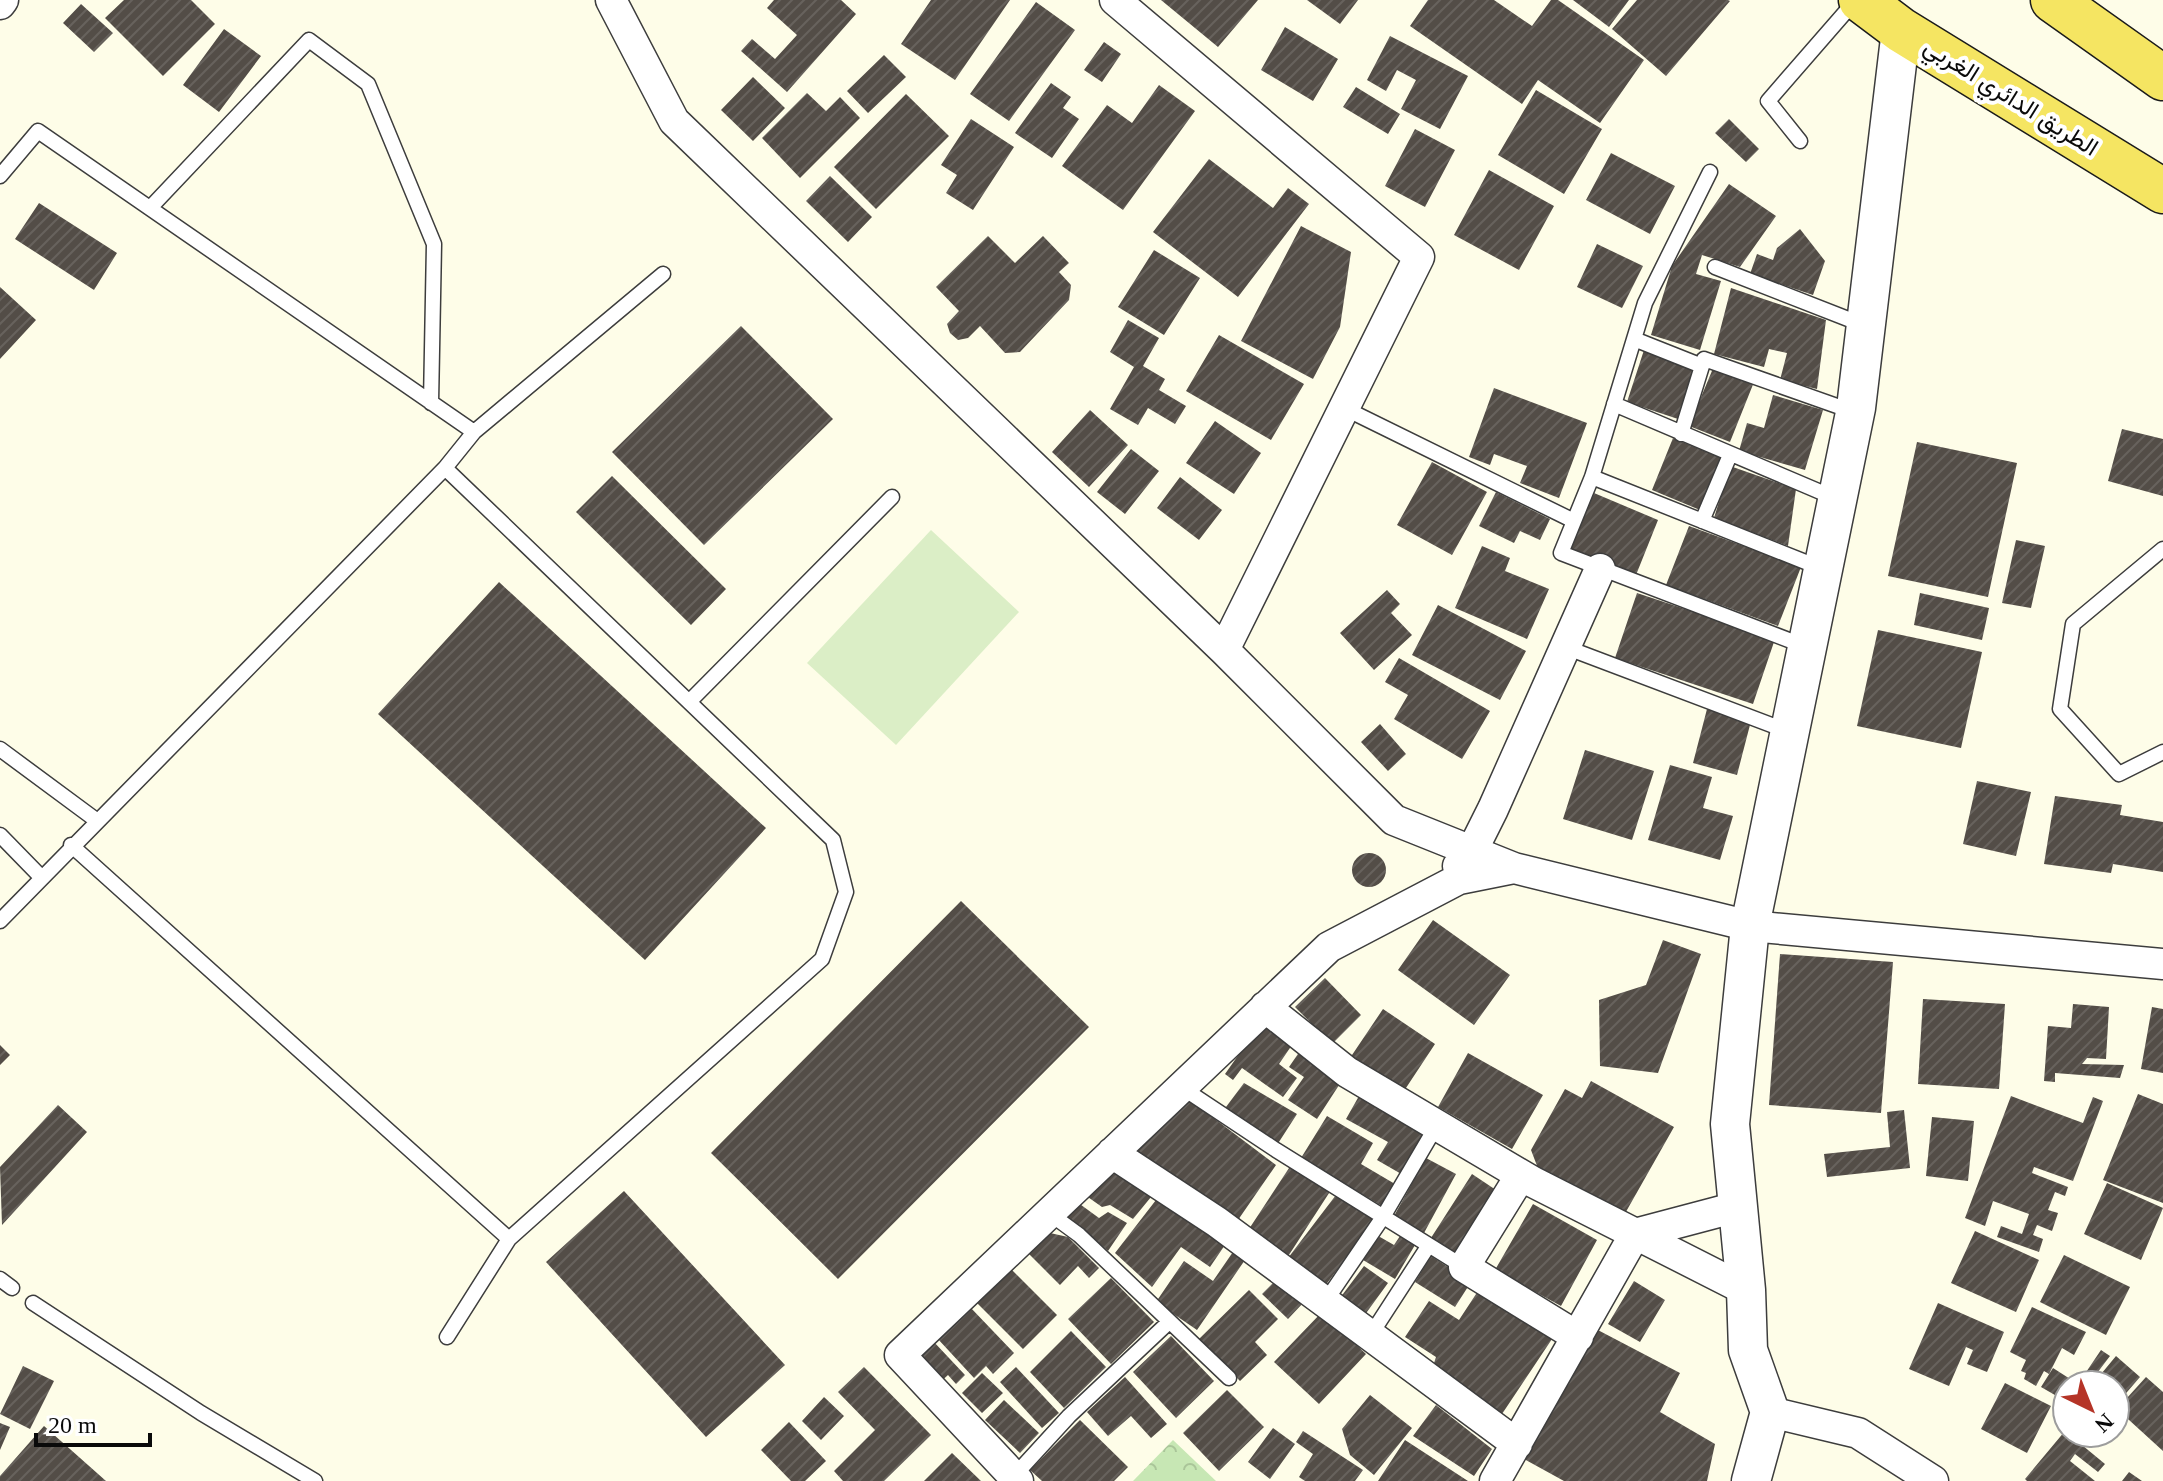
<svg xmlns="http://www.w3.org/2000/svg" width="2163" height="1481" viewBox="0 0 2163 1481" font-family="'Times New Roman',Vazirmatn,serif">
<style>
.park{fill:url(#park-crowns)}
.pitch{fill:#dbeec6}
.building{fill:url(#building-hatch)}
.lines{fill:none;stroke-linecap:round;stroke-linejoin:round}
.service-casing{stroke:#3d3d3d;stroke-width:17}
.minor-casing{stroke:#3d3d3d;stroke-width:33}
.tertiary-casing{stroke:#3d3d3d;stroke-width:41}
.primary-casing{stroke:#1b1b1b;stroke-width:47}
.service{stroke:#fff;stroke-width:14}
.minor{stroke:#fff;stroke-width:30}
.tertiary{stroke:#fff;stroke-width:38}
.primary{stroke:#f5e562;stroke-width:44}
.labels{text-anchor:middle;stroke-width:8;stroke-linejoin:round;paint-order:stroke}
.street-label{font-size:24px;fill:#0a0a0a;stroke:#fff}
</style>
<defs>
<pattern id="park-crowns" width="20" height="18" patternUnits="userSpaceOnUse" patternTransform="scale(2)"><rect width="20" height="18" fill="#c7e7b4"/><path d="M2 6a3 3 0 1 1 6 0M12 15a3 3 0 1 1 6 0" fill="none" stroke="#aac599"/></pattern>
<pattern id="building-hatch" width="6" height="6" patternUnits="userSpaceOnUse" patternTransform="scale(2)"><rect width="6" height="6" fill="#534d47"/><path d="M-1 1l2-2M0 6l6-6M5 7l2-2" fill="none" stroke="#67625d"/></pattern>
</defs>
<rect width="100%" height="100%" fill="#fefde8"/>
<path class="park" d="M1173 1440 1216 1481H1133Z"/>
<path class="pitch" d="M931 530 1019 612 896 745 807 663Z"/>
<path class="building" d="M124 0H191L215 24 163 76 105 18Z
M774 0H841L856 14 787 92 741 51 752 39 775 59 797 35 767 8Z
M931 0H1010L955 80 901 44Z
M1161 0H1258L1218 47Z
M1307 0H1358L1340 24Z
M1428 0H1494L1532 26 1551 0H1558L1644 60 1600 123 1538 80 1522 104 1410 26Z
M1573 0H1629L1609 27Z
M1637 0H1728L1730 1 1666 76 1612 29Z
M1036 2 1075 30 1009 121 970 94Z
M81 4 113 33 94 52 63 23Z
M1285 27 1338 59 1313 101 1261 70Z
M224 29 261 56 219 112 183 85Z
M1390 36 1468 76 1440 129 1401 109 1416 80 1397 70 1386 91 1367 80Z
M1104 42 1121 54 1102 82 1084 70Z
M884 55 906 77 868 113 847 91Z
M753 77 785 108 753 141 721 110Z
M1051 83 1071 97 1063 108 1079 119 1052 158 1015 133Z
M1159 85 1195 111 1123 210 1062 166 1107 105 1132 123Z
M1356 87 1400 114 1388 134 1343 107Z
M1536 90 1602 129 1564 194 1498 155Z
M807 93 826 111 840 97 860 118 800 178 762 138Z
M906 94 949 136 876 209 834 167Z
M971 119 1014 147 973 210 946 193 957 175 941 165Z
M1729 119 1759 149 1746 162 1715 133Z
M1415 129 1455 150 1425 207 1385 186Z
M1611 153 1675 186 1650 234 1586 200Z
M1209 159 1273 208 1288 188 1309 204 1238 297 1153 232Z
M1489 170 1554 206 1519 270 1454 235Z
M830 176 872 217 848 242 806 201Z
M1729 184 1776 216 1740 267 1702 255 1696 274 1721 281 1700 350 1651 335 1672 266Z
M39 203 117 253 94 290 15 239Z
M1301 226 1351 252 1340 327 1313 379 1241 341Z
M1800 229 1825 261 1813 295 1750 274 1757 254 1773 260 1777 248Z
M988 236 1015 263 1043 236 1069 263 1059 272 1071 285 1069 300 1020 352 1005 353 980 326 968 338 958 340 950 333 947 324 959 311 936 287Z
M1597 244 1643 266 1622 308 1577 287Z
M1154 250 1200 278 1164 335 1118 307Z
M0 287 36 320 0 359Z
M1731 288 1826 320 1817 389 1780 380 1787 353 1769 349 1764 367 1714 354Z
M1128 320 1159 338 1143 366 1165 379 1159 390 1186 406 1175 424 1148 408 1138 425 1110 409 1134 367 1110 352Z
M741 326 833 419 704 545 612 452Z
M1219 335 1304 384 1271 440 1186 391Z
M1644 350 1695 366 1678 419 1627 402Z
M1714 366 1754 382 1730 442 1689 426Z
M1494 388 1587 423 1559 498 1520 483 1527 466 1494 454 1490 465 1469 457Z
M1773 395 1823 410 1805 470 1739 451 1747 423 1764 428Z
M1090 410 1128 445 1089 487 1052 452Z
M1215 421 1261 453 1234 494 1186 463Z
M2122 429 2163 439V496L2108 481Z
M1673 438 1721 458 1700 510 1652 490Z
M1917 442 2017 463 1988 597 1888 576Z
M1131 449 1159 471 1125 514 1097 492Z
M1432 462 1487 492 1452 555 1397 525Z
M1730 466 1796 489 1788 546 1714 518Z
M612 476 726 589 691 625 576 512Z
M1180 477 1222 510 1199 540 1157 508Z
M1496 492 1550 519 1540 540 1520 531 1514 543 1479 526Z
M1594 493 1658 520 1636 575 1571 549Z
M1689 526 1801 567 1778 626 1666 585Z
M2016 540 2045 546 2031 608 2002 603Z
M1482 546 1510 558 1505 571 1549 589 1527 639 1455 608Z
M499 582 766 828 645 960 378 714Z
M1387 590 1400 604 1391 613 1412 635 1374 670 1340 633Z
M1637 593 1775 639 1753 704 1615 658Z
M1920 593 1989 608 1982 640 1914 625Z
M1438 605 1526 651 1500 700 1412 655Z
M1878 630 1982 652 1961 748 1857 726Z
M1399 658 1490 711 1462 759 1394 719 1408 695 1385 682Z
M1707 709 1751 721 1737 775 1693 763Z
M1380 724 1406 754 1388 771 1361 742Z
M1585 750 1654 771 1632 840 1563 819Z
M1670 765 1712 777 1703 808 1733 816 1720 860 1648 840Z
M1977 781 2031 792 2016 856 1963 844Z
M2055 796 2122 805 2120 815 2163 822V872L2113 864 2111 873 2044 864Z
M1352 870a17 17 0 1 1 34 0a17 17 0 1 1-34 0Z
M961 901 1089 1027 838 1279 711 1153Z
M1433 920 1510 975 1474 1025 1398 970Z
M1663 940 1701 954 1658 1073 1600 1066 1599 1000 1646 985Z
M1780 954 1893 962 1881 1113 1769 1105Z
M1325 978 1361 1015 1332 1044 1295 1007Z
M1923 999 2005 1004 1999 1089 1918 1084Z
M2073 1004 2109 1007 2106 1059 2087 1058 2082 1064 2124 1065 2120 1078 2055 1073V1082L2044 1081 2048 1026 2071 1028Z
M2152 1007 2163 1009V1073L2141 1069Z
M1383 1009 1435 1044 1402 1094 1350 1058Z
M1261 1023 1292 1045 1279 1064 1297 1078 1283 1097 1242 1068 1233 1080 1225 1074Z
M0 1045 10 1055 0 1065Z
M1300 1051 1343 1079 1317 1119 1288 1100 1304 1077 1289 1067Z
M1468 1053 1543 1095 1512 1149 1438 1107Z
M1591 1081 1674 1127 1623 1217 1539 1171 1531 1150 1565 1089 1582 1098Z
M1244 1083 1297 1114 1277 1145 1223 1111Z
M2138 1094 2163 1104V1203L2103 1180Z
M1359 1096 1426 1136 1403 1175 1377 1160 1388 1142 1346 1119Z
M2011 1096 2083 1123 2093 1097 2103 1101 2073 1181 2034 1167 2032 1173 2068 1187 2065 1196 2055 1192 2048 1210 2058 1213 2052 1231 2037 1225 2033 1235 2043 1239 2039 1252 1997 1237 2001 1226 2022 1234 2029 1214 1993 1201 1985 1226 1965 1218Z
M1187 1098 1276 1165 1238 1220 1135 1152Z
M58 1105 87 1132 2 1225 0 1167Z
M1904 1110 1910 1168 1827 1177 1824 1154 1890 1147 1887 1112Z
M1327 1116 1373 1143 1361 1164 1395 1184 1382 1206 1301 1158Z
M1932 1117 1974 1121 1968 1181 1926 1176Z
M1426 1158 1456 1174 1424 1233 1394 1216Z
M1291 1165 1331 1190 1287 1258 1247 1232Z
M1120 1173 1151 1197 1133 1219 1110 1205 1102 1207 1085 1195 1104 1176Z
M1472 1174 1496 1190 1454 1257 1429 1241Z
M2107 1183 2163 1208 2141 1260 2084 1234Z
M624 1191 785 1365 706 1437 546 1262Z
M1339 1191 1369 1213 1374 1221 1352 1257 1343 1262 1325 1286 1288 1258Z
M1156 1200 1227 1242 1210 1267 1181 1247 1152 1287 1115 1253Z
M1077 1202 1099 1218 1108 1212 1127 1223 1108 1251 1091 1236 1062 1217Z
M1533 1204 1597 1240 1561 1306 1495 1270Z
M1975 1231 2039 1260 2016 1312 1951 1283Z
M1050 1233 1068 1237 1099 1268 1089 1278 1078 1266 1060 1285 1029 1254Z
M1373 1233 1394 1245 1400 1236 1415 1245 1395 1279 1358 1257Z
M1235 1249 1247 1257 1197 1330 1156 1302 1184 1261 1213 1281Z
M2064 1255 2130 1287 2106 1335 2040 1302Z
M1431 1256 1471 1282 1455 1307 1415 1282Z
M1364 1266 1388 1283 1364 1316 1340 1298Z
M1011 1269 1057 1315 1023 1349 977 1303Z
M1111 1278 1154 1322 1111 1364 1068 1319Z
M1278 1278 1304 1302 1288 1319 1262 1294Z
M1634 1281 1665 1300 1640 1342 1608 1324Z
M1249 1290 1278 1319 1255 1342 1267 1355 1240 1381 1199 1339Z
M1478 1291 1552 1339 1500 1417 1431 1372 1436 1357 1405 1337 1429 1301 1459 1320Z
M1938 1303 2004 1332 1987 1372 1967 1364 1973 1350 1966 1347 1949 1386 1909 1369Z
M970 1307 1014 1353 993 1374 986 1366 974 1378 937 1338Z
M2032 1307 2086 1332 2074 1355 2062 1348 2049 1374 2044 1371 2036 1386 2024 1379 2026 1373 2021 1371 2026 1360 2010 1352Z
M1322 1312 1366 1354 1319 1404 1274 1362Z
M1594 1328 1680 1373 1660 1412 1715 1444 1707 1481H1564L1524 1459Z
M1071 1331 1106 1367 1064 1408 1030 1372Z
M1171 1336 1214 1381 1176 1418 1133 1372Z
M933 1341 965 1375 956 1384 948 1375 936 1386 919 1367 926 1360 920 1353Z
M2101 1350 2110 1356 2088 1385H2067V1402L2041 1387 2053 1368 2078 1384Z
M2116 1356 2140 1377 2115 1406V1385H2092Z
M23 1366 54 1381 30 1429 0 1414Z
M864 1367 931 1435 884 1481H843L834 1471 875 1430 838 1392Z
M1016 1367 1059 1413 1042 1428 1000 1382Z
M982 1373 1003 1393 982 1413 962 1393Z
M1125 1377 1167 1424 1151 1438 1131 1416 1108 1436 1087 1412Z
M2146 1377 2163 1392V1451L2117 1409Z
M2005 1383 2051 1406 2027 1453 1981 1429Z
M1227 1390 1264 1427 1219 1471 1183 1433Z
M1370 1395 1412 1428 1374 1475 1350 1455 1342 1429Z
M824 1397 844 1416 821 1440 802 1421Z
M1004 1400 1039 1433 1020 1453 985 1420Z
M1436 1405 1492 1449 1474 1476 1413 1436Z
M1080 1420 1128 1467 1114 1481H1042L1030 1470Z
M789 1422 826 1461 805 1481H791L761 1450Z
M0 1423 10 1427 0 1450Z
M44 1426 106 1481H0V1476Z
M1273 1428 1295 1444 1270 1479 1248 1462Z
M1303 1431 1363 1470 1355 1481H1305L1299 1477 1313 1454 1296 1442Z
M2065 1431 2105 1464 2098 1472 2075 1454 2070 1461 2095 1481H2027L2025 1479Z
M1405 1440 1468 1481H1378Z
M952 1453 981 1481H924Z
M2129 1472 2142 1481H2122Z"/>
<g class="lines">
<g class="service-casing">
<path id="service" d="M1800 141 1768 101 1856 0
M1710 172 1645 303 1592 477 1561 553 1807 647
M0 176 38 131 474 432
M150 208 309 40 368 84 434 244 431 403
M1715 267 1866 326
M1634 339 1702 366 1704 359 1854 412
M1614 404 1837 499
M1344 408 1574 521
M1681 434 1702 366
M445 468 833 840 846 892 822 959 509 1239 447 1337
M1592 477 1823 569
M1702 521 1730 455
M2163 549 2073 624 2060 709 2119 774 2163 752
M1565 647 1790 732
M689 702 892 497
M0 749 96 820
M0 835 41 877
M71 845 509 1239
M0 921 445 468 474 432 663 274
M1181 1087 1276 1150 1464 1267
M1049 1213 1079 1235 1229 1378
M0 1279 12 1288
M1325 1302 1383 1217 1437 1125
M33 1303 201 1413 315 1481
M1370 1336 1429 1245
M1014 1476 1069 1416 1169 1322"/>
</g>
<g class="minor-casing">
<path id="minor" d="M611 0 674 121 1224 650 1394 820 1514 868 1750 926 2163 964
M1115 0 1419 257 1224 650
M0 4 3 0
M1458 866 1472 851 1493 809 1600 569
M1265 1007 1347 1072 1533 1182 1746 1290
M1112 1153 1217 1222 1517 1444
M1521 1175 1464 1267 1578 1337
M1770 1412 1858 1433 1933 1481
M1018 1481 900 1355 1329 947 1459 879 1514 868
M1495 1481 1635 1234 1737 1207"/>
</g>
<g class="tertiary-casing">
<path id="tertiary" d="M1751 1481 1770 1412 1748 1350 1746 1290 1730 1124 1750 926 1856 408 1901 30"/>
</g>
<g class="primary-casing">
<path id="primary" d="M1861 0 1901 30 2163 191
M2053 0 2163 78"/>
</g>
<use href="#service" class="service"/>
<use href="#minor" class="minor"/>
<use href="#tertiary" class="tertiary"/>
<use href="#primary" class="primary"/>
</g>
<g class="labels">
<g class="street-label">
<text transform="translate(2011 97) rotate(32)" y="8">الطريق الدائري الغربي</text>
</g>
</g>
<g transform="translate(2091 1409) rotate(137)"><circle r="38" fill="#ffffff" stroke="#9d9d9d" stroke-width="2"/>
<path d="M0-6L14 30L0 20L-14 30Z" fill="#b53427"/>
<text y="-12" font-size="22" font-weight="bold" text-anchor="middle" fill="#0a0a0a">N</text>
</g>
<path d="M36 1433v12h114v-12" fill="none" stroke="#0a0a0a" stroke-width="4"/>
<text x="48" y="1433" font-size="24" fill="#0a0a0a" stroke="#ffffff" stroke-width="6" paint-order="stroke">20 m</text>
</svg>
